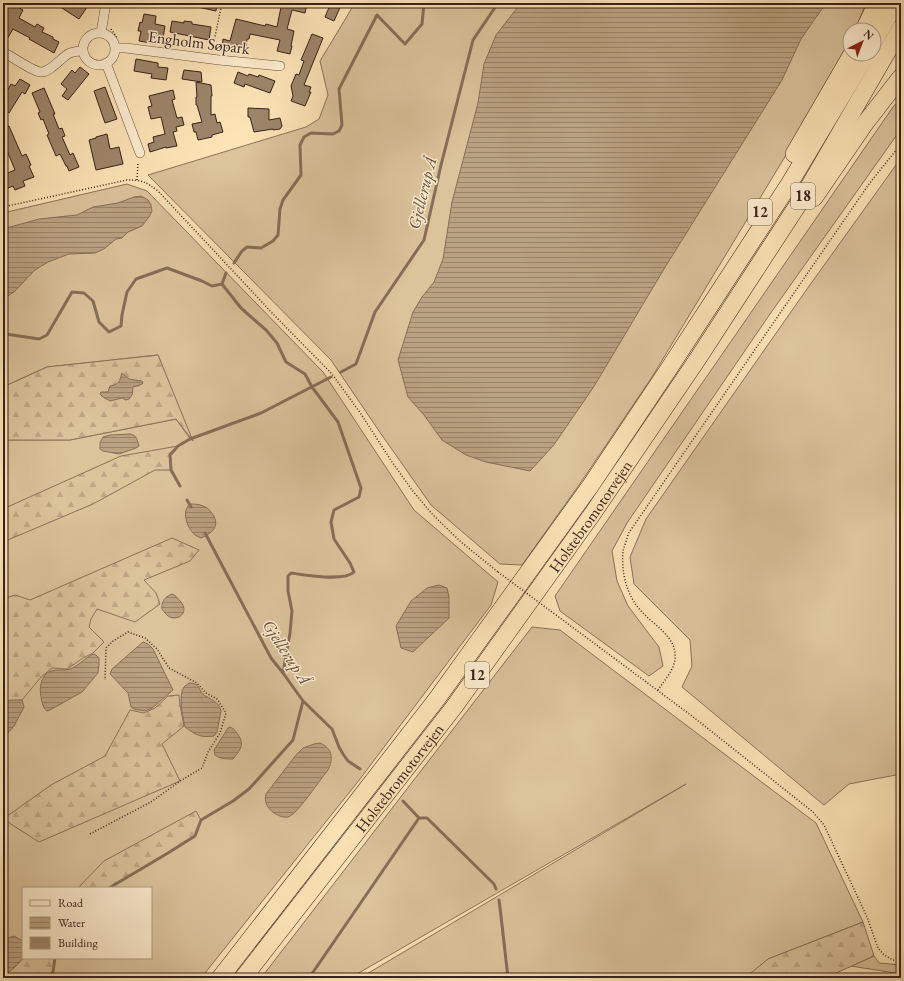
<svg xmlns="http://www.w3.org/2000/svg" width="904" height="981" viewBox="0 0 904 981" font-family="'EB Garamond',serif">
<style>
.grass{fill:#dbc39c;stroke:#89725a;fill-rule:evenodd}
.forest{fill:url(#forest-firs);stroke:#89725a}
.water{fill:url(#water-rules);stroke:#866e57}
.lines{fill:none;stroke-linecap:round;stroke-linejoin:round}
.stream{stroke:#866e57;stroke-width:3}
.building{fill:#9e866b;stroke:#372118}
.street-casing{stroke:#685240;stroke-width:10}
.highway-casing{stroke:#372118;stroke-width:18}
.path{stroke:#372118;stroke-width:1.5;stroke-dasharray:1 2;stroke-linecap:butt}
.street{stroke:#feedd0;stroke-width:9}
.highway{stroke:#fde4b7;stroke-width:17}
.path-bridge{stroke:#372118;stroke-width:1.5;stroke-dasharray:1 2;stroke-linecap:butt}
.labels{text-anchor:middle;stroke-width:3;stroke-linejoin:round;paint-order:stroke}
.shield{fill:#feedd0;stroke:#735e4f;stroke-width:1}
.shield-label{font-size:15px;font-weight:bold;fill:#372118}
.street-label{font-size:16px;fill:#372118;stroke:#feedd0}
.water-label{font-size:17px;font-style:italic;fill:#654e3d;stroke:#feedd0}
</style>
<defs>
<pattern id="forest-firs" width="22" height="20" patternUnits="userSpaceOnUse"><rect width="22" height="20" fill="#dbc39c"/><path d="M5 1l3.5 6h-7zM16 11l3.5 6h-7z" fill="#bda786"/></pattern>
<pattern id="water-rules" width="6" height="5" patternUnits="userSpaceOnUse"><rect width="6" height="5" fill="#baa281"/><path d="M0 2.5h6" fill="none" stroke="#988469"/></pattern>
</defs>
<rect width="100%" height="100%" fill="#fde4b7"/>
<filter id="stains"><feTurbulence type="fractalNoise" baseFrequency=".005" numOctaves="4"/><feColorMatrix values="0 0 0 0 .2 0 0 0 0 .09 0 0 0 0 .02 0 0 0 .5 -.17"/></filter>
<radialGradient id="worn" r=".72"><stop offset=".6" stop-color="#630" stop-opacity="0"/><stop offset="1" stop-color="#630" stop-opacity=".3"/></radialGradient>
<path class="grass" d="M355 3H866L855 30H850V40L789 150 652 377 579 485 522 565 500 564 431 505 379 431 331 360 148 175 306 127 319 119 328 95 320 61Z
M901 98V129L770 314 627 523 612 551 617 581 628 606 659 647 663 666 649 676 560 611 555 596 893 107Z
M901 158V774L849 784 824 805 682 687 692 666 690 640 634 584 630 557 646 519 807 289Z
M127 184 147 191 323 372 414 510 498 582 491 605 360 779 201 978H3V440H70L176 419 191 440 158 355 47 367 3 387V213ZM23 888H151V958H23Z
M532 627 560 630 816 823 863 922 768 959 747 977 746 978H360L686 784 350 978H261Z
M874 956 879 963 901 965V974L851 966Z"/>
<path class="forest" d="M158 355 193 441 176 419 70 440H3V387L47 367Z
M178 446 170 455 171 470H155L93 504 3 542V509L121 456Z
M172 538 199 550 190 561 144 580 156 593 160 604 135 622 97 609 91 619 89 627 104 642 93 653 83 658 67 669 52 668 41 677 22 700 3 702V599L15 595 30 600Z
M179 695 180 705 184 726 162 744 180 781 39 842 3 819 51 785 105 756 130 710 144 713 155 708 168 696Z
M196 811 201 820 195 836 168 853 109 888H78L104 861Z
M863 922 874 956 825 978H746V977L768 959Z
M23 958H55L52 978H3V977L17 965Z"/>
<path class="water" d="M521 3H826L801 39 782 80 667 264 593 388 553 446 530 471 486 462 466 455 442 440 424 415 408 397 398 360 413 312 422 297 434 282 443 259 452 202 478 103 484 64 496 35Z
M141 196 148 200 151 205 152 211 149 217 142 226 128 232 122 238 116 239 104 249 95 253 69 254 48 262 35 270 14 292 3 299V229L39 219 77 215 93 207 118 203 134 197Z
M122 373 129 379 142 381 143 383 142 384 133 387 132 395 129 399 126 400 122 398 110 401 103 397 100 394 101 392H108L110 386C120 384 119 382 122 373Z
M130 434C137 435 137 440 139 446L136 448 119 454 103 451 100 449V443L103 437 110 435Z
M190 504C194 504 199 504 203 506 206 507 209 509 211 512 221 524 214 533 201 538 199 537 197 536 195 535 187 528 181 511 190 504Z
M439 585 447 588 449 597V618L413 652 401 648 396 626 411 601 427 588Z
M172 594C176 595 178 599 181 602 191 615 173 624 165 613 163 611 161 608 162 605 163 599 167 596 172 594Z
M143 642 148 644 153 649 173 690 152 708 145 711 134 709 131 707 128 693 110 674 112 669Z
M94 654 97 656 99 658V664L98 673 82 692 50 710 47 711C43 708 42 703 41 697 39 688 41 674 51 671 57 669 64 671 70 669 76 667 85 659 91 655Z
M189 683C200 683 198 689 203 694 210 700 219 701 221 711L217 732 214 736C200 738 196 735 185 727 183 718 178 695 184 687 185 686 188 684 189 683Z
M12 700H22L24 707 14 726 7 734H3V702Z
M230 727C235 729 236 732 239 736 245 746 239 751 233 759 226 759 220 759 215 755L214 750 228 728Z
M320 743C332 748 334 758 328 770 321 778 297 815 288 817 283 818 277 815 274 813 267 808 264 802 266 794L296 755 303 748 314 744Z
M14 936 23 941V958L17 965 3 977V940Z"/>
<g class="lines">
<path class="stream" d="M234 263 242 251 247 247 261 248 273 241 278 235 280 209 283 200 301 175 300 145 304 137 311 133 333 134 339 131 342 125 339 89 377 15 405 44 422 24 424 3
M222 284 241 308 266 330 277 343 286 362 305 374 312 387 338 422 361 488 359 497 334 510 331 522 334 539 350 563 354 572C344 582 305 575 291 573L288 576V591L292 611 290 633 283 673
M3 337 6 334 39 339 47 335 72 292 84 293 93 301 99 322 109 332 121 326 122 315 127 292 136 279 167 268 202 281 212 286 222 284 226 273
M341 372 356 364 375 312 424 240 441 165 473 40 498 3
M180 486 171 470 170 455 178 446 190 439 261 413 331 377
M187 500 191 507
M205 533 271 658 283 673 303 701 332 729 339 747 343 754 348 761 360 769
M403 801 419 818
M419 818H427L494 884 496 889
M109 888 168 853 195 836 201 820 233 801 249 789 293 740 303 701
M499 900 501 916 508 978
M52 978 55 958
M309 978 419 818"/>
</g>
<path class="building" d="M6 3H11L23 10 19 18 35 27 37 24 44 28 42 32 53 37V39L59 42 54 53 29 39 30 38 13 29 3 46V22L7 15 3 12V8Z
M54 3H90L79 19Z
M194 3H217L216 11 193 6Z
M276 3H307L305 13 292 10 287 29 294 31 291 46H292L290 54 277 51 280 40 250 34 249 39H247L246 47 236 45 235 50 222 47 223 39 230 41 236 19 265 26 266 24 277 27 281 7 275 6Z
M331 3H342L334 21 325 17Z
M144 14 156 16 155 24 165 26 163 38 153 36 151 43 139 41 141 31H138L140 22 142 23Z
M172 21 184 23V21L192 22V24L211 27 209 40 170 32Z
M312 34 323 38 304 85 311 87 309 92H311L305 106 291 101 293 96 291 86 296 74 299 75 304 61 301 60Z
M136 59 158 63V67L168 68 166 80 151 78 152 74 134 71Z
M80 67 89 74 68 100 62 96 67 89 61 84 72 70 75 73Z
M184 70 201 72 202 82 182 79Z
M238 72 248 76 249 74 258 77 259 75 275 81 270 93 245 84 244 87 234 83Z
M20 79 30 85 25 94 22 92 9 113 3 109V94L5 90 7 91 11 84 15 86Z
M196 82 211 85 212 96H211V115L215 114 217 123 220 122 223 132 212 135V137L198 140 196 132H194L192 124 202 122 197 105H196V97H197Z
M105 87 117 119 105 123 94 91Z
M44 88 55 114H53L59 129 62 128 65 136 62 137 70 155 73 153 79 167 69 171 67 166H66L60 154 56 156 47 135 49 134 43 119 41 120 38 113 40 112 32 93Z
M173 90 175 99 172 100 177 118 182 117 184 125 176 127 177 131 173 132 177 146 166 148V147L150 152 148 144 154 142 153 137 165 134 161 117 151 119 148 107 152 106 149 96Z
M248 108 269 109V120L280 118 282 126 280 129 273 130V129L254 132 250 117H248Z
M9 126 22 156 26 154 31 165 29 166 34 177 23 181 25 186 15 190 13 186 6 189 3 183V175L15 170 6 148 3 150V128Z
M107 134 110 149 119 147 123 164 96 170 89 140 96 138V137Z"/>
<g class="lines">
<g class="street-casing">
<path id="street" d="M101 33 106 3
M83 49a16 16 0 1 1 32 0a16 16 0 1 1-32 0Z
M115 48H126L219 60 280 66
M3 52C11 56 35 73 42 72 51 71 60 59 68 54 73 51 78 51 83 51
M106 63 140 153"/>
</g>
<g class="highway-casing">
<g id="highway">
<path d="M864 30 877 3"/>
<path d="M874 41 896 3"/>
<path d="M794 154 852 54"/>
<path d="M814 198 866 122 901 77"/>
<path d="M220 978 436 700 591 485 668 370 788 186 867 54"/>
<path id="s1" d="M243 978 454 707 593 513 697 360 803 197 901 28"/>
</g>
</g>
<path class="path" d="M111 29 118 39
M212 51 222 3
M137 180 138 162
M3 207 127 180C143 180 146 182 158 191L275 316 332 374 361 414 392 462 412 490 433 515 461 542 498 572
M556 615 692 716 813 812 824 825 867 917 878 948 884 955 893 960 901 961
M658 690C664 681 674 670 675 659 677 637 656 627 643 613 627 597 621 574 623 551 624 546 627 540 628 534L869 184 901 144
M90 834 151 802 180 781 202 768 208 752 220 733 226 713 217 699 206 693 197 683 169 668 157 649 145 638 128 632 113 641 106 648 105 680"/>
<use href="#street" class="street"/>
<use href="#highway" class="highway"/>
<path class="path-bridge" d="M498 572 556 615"/>
</g>
<g class="labels">
<g class="shield">
<rect x="791" y="183" width="24" height="26" rx="3"/>
<rect x="748" y="199" width="24" height="26" rx="3"/>
<rect x="465" y="662" width="24" height="26" rx="3"/>
</g>
<g class="shield-label">
<text x="803" y="201">18</text>
<text x="760" y="217">12</text>
<text x="477" y="680">12</text>
</g>
<g class="street-label">
<text transform="translate(199 42) rotate(7)" y="6">Engholm Søpark</text>
<text dy="6" stroke="none"><textPath href="#s1" startOffset="578">Holstebromotorvejen</textPath></text>
<text dy="6" stroke="none"><textPath href="#s1" startOffset="254">Holstebromotorvejen</textPath></text>
</g>
<g class="water-label">
<text transform="translate(422 193) rotate(-76)" y="6">Gjellerup Å</text>
<text transform="translate(287 652) rotate(57)" y="6">Gjellerup Å</text>
</g>
</g>
<rect width="904" height="981" fill="none" stroke="#fde4b7" stroke-width="16"/>
<rect x="4" y="4" width="896" height="973" fill="none" stroke="#372118" stroke-width="2"/>
<rect x="8" y="8" width="888" height="965" fill="none" stroke="#372118"/>
<rect x="22" y="887" width="130" height="72" fill="#feedd0" stroke="#ae9b86"/>
<rect x="30" y="900" width="20" height="6" fill="#feedd0" stroke="#ae9b86"/>
<text x="58" y="907" font-size="12" fill="#372118">Road</text>
<rect x="30" y="917" width="20" height="12" fill="url(#water-rules)" stroke="#ae9b86"/>
<text x="58" y="927" font-size="12" fill="#372118">Water</text>
<rect x="30" y="937" width="20" height="12" fill="#9e866b" stroke="#ae9b86"/>
<text x="58" y="947" font-size="12" fill="#372118">Building</text>
<g transform="translate(862 42) rotate(42)"><circle r="19" fill="#feedd0" stroke="#ae9b86"/>
<path d="M0-3L7 15L0 10L-7 15Z" fill="#8f2418"/>
<text y="-6" font-size="11" font-weight="bold" text-anchor="middle" fill="#372118">N</text>
</g>
<rect width="100%" height="100%" filter="url(#stains)"/>
<rect width="100%" height="100%" fill="url(#worn)"/>
</svg>
